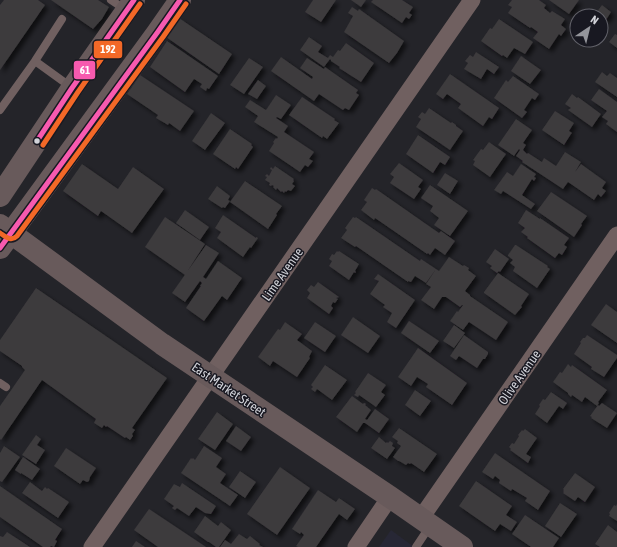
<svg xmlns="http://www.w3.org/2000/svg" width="617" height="547" viewBox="0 0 617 547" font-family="'Asap Condensed',sans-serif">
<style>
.built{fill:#272735}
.building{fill:#3c3a3c;filter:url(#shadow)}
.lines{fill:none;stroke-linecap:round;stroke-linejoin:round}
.lane{stroke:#706060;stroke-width:8}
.street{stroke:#706060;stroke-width:17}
.secondary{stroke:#685a5b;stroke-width:22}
.bus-1-casing{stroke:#181821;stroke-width:8}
.bus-2-casing{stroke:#181821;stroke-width:8}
.bus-1{stroke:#f75aaf;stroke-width:5}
.bus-2{stroke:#f36827;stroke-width:5}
.bus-dot{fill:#d1d2d8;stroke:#181821;stroke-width:1.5}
.labels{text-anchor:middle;stroke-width:3;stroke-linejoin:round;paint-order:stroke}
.street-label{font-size:13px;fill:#d1d2d8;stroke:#181821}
.line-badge{stroke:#181821;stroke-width:1.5}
.badge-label{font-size:11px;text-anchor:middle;font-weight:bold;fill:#fff}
</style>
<defs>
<filter id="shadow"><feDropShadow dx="3.5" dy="3.5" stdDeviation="2" flood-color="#0009"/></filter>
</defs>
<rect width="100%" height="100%" fill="#242429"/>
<path class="built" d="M391 530 414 547H379Z"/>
<path class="building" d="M4 0H38L45 5 0 70V5Z
M51 0H98L109 7 102 19 93 29Z
M313 0H336L321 22 305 12Z
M351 0H366L361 7Z
M373 0H402L413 7 409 13 412 15 409 19 406 17 402 23 371 2Z
M512 0H539L546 5 544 8 550 13 552 11 565 19 561 25 566 29 561 36 559 34 549 49 533 38 538 32 531 27 530 28 508 13 512 7 508 5Z
M549 0H579L569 14Z
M602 5 611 12 606 20 596 13Z
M352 7 358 11 359 9 404 41 397 53 389 63 344 32 353 16 348 13Z
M179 18 232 54 219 74 166 37Z
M499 19 533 42 525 54 514 48 507 58 503 55 502 56 481 41 490 28 492 29Z
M615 34 617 35V48L609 42Z
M309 37 322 46 318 52 328 58 330 55 333 57 338 50 340 51 346 43 374 63 361 82 339 68 340 67 331 61V60L330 59 324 67 300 50Z
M167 41 218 76 209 89 207 88 206 91 200 87 202 84 194 79 185 92 150 67Z
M476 52 499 67 494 74 487 69 481 79 464 69 468 63 465 61 470 55 473 57Z
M521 56 541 70 530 84 511 71Z
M281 57 312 79 313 77 300 68 307 58 324 69 325 67 358 90 356 93 359 95 349 110 345 108 343 110 319 94 314 101 271 71Z
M249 58 263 67 244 94 230 85Z
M602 72 607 76 610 73 617 78V97L595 82Z
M450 74 499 108 492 119 489 117 483 126 458 108 461 104 447 94 443 99 436 94Z
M140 75 194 111 180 131 169 123 168 125 156 118 158 115 127 94Z
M513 76 539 94 535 100 532 98 524 110 527 112 522 118 494 98 506 80 508 82Z
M258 80 266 86 257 99 248 94Z
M599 89 617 102V132L606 124 608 121 602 117 607 111 591 100Z
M572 94 577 98 578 97 601 114 592 127 568 110 571 108 565 104Z
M276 95 291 105 281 119 277 117 276 118 288 126 284 132 314 152 309 159 313 161 308 167 305 165 300 172 269 151 274 143 273 142 276 138 277 139 278 137 254 122 258 116 245 107 250 100 266 110Z
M302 97 335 119 334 120 339 123 327 139 323 136 322 138 289 115Z
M429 108 451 123 452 122 456 125V126L463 131 450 150 416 127 421 119 418 117 422 112 425 114Z
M555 111 574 123 569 131 572 133 571 134 564 145 542 130Z
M211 113 225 123 205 150 192 141Z
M516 119 532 130 523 143 526 145 523 150 527 154 528 153 542 162 544 158 556 166 565 152 581 162 575 172 581 164 606 182 602 188 606 191 601 197 598 194 594 200 568 182 563 189 522 162 523 161 516 156 520 150 519 149 514 156 498 145Z
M230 129 252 144 251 145 253 147 238 169 236 167 235 169 213 154Z
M418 135 450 157 445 165 440 162 433 173 406 154Z
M489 142 506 154 490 177 473 165 475 161 473 160 481 149 483 150Z
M399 163 423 180 418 187 421 189 414 199 390 183 394 177 390 174Z
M82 164 118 189 133 167 164 189 132 233 101 211 98 216 63 191Z
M521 164 536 174 534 177 536 178 534 181 532 179 522 195 535 204 531 209 503 191 501 194 494 190 507 172 513 176Z
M275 166 294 179 293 180 294 181 292 184 295 186 291 191 288 190 286 192 285 191 284 193 282 191 281 192 277 188 276 190 273 187 274 186 272 185 271 186 269 185 270 183 265 180 267 177 265 176 267 174 269 176 272 170 270 169 271 167 273 169Z
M445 173 458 181 450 194 437 185Z
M245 181 282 206 276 214 277 215 268 229 230 202Z
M430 185 468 211 450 236 434 225 439 218 430 211 433 206 421 198Z
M217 186 230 196 228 200 230 201 225 208 223 207 222 208 208 199Z
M372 188 375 190 376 189 439 233 441 231 455 241 445 255 435 248 430 255 428 253 427 254 375 218 374 220 361 210 367 202 364 200Z
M551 192 587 216 581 224 582 225 574 237 537 211Z
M185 210 209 227 200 240 176 223Z
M526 210 540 219V218L569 238 564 245 567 247 562 255 559 253 555 258 527 238 528 237 521 232 525 228 518 223Z
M223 215 256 238V237L258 238 251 248 250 247 243 257 217 238 221 232 215 228Z
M165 217 205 244 185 275 145 247Z
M353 217 355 218 356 217 420 261 421 259 436 269 426 283 415 276 411 282 408 281V282L356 246 355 247 341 238 347 230 345 228Z
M206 245 219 253 203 277 206 279 218 261 242 278 227 300 222 296 204 321 186 308 201 286H200L202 283 200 281 185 302 172 293Z
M515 245H516L548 266 547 267 550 269 537 288 513 271 515 267 510 263 513 260 508 256V255Z
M495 249 509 259 500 272 499 271 497 273 490 268 492 266 486 262Z
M337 251 338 252 339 251 359 264 355 271 356 272 355 273 354 272 349 280 329 266 332 261 329 259 332 254 334 255Z
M449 257 463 266 464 265 469 268 468 270 476 276 465 291 470 295V296L508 322 496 340 469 322 463 330 450 321 457 311 458 312 463 305H462L460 307 446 297H442L434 309 421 300 431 287 426 284 436 269 439 271Z
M498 273 529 294 521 306 522 307 515 315 484 293V292Z
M378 274 415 300 396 328 387 322 392 313 383 307 385 305 370 294 379 281 374 279Z
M318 282 339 297 336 298 338 299 335 303 333 302 331 306 333 308 329 314 307 298 310 293 307 290 311 285 314 287Z
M36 288 167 378 132 428 135 430 132 434 133 436 130 440 126 437 125 438 107 426 106 427 104 425 102 428 94 423 96 419 42 380 1 440 0 439V406L25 370 22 367V366L0 351V340Z
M606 304 617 312V343L591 325Z
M353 317 380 336 368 353 341 335Z
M409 321 439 341 430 353 401 333Z
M285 322 302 334 297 340 312 351 309 357 310 358 297 377 273 361 270 366 258 357 278 329 280 330Z
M315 322 336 336 325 352 304 338Z
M454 325 465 333 454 348 443 341Z
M464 335 488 352V354L485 359H483L477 368 459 356 456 360 450 356Z
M587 335 617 355V358L604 377 591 369 592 367 574 354 581 343 580 342 583 338H585Z
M418 348 467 383 452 405 426 387 428 384 417 377 411 386 398 377Z
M568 364 571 367 572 365 607 390 598 402 599 403 597 406 585 397 582 402 572 395 571 397 568 394V393L553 382 560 372 562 373Z
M325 365 347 380 332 400 317 389 315 392 311 389 313 387 311 385Z
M368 373 386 385 381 392 385 395 376 407 359 395 358 397 354 395 356 393 355 392Z
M415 390 431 401 420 416 405 405Z
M551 392 567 403 563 409 559 406 547 423 535 414 540 406 539 405 543 399 545 400Z
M352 396 363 404 364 403 366 404 365 405 371 410 365 419 367 420 375 409 389 419 379 433 365 423H363L357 432 336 417Z
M602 403 617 413 607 428 591 418 592 417 590 416 598 405 599 406Z
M217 412 233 424 215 450 198 439Z
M236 426 251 437 241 451 226 441Z
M399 428 437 454 424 472 411 463 410 464 408 463 406 465 399 461H398L393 457 401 446 397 443 398 441 392 437Z
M525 429 537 438 526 454 531 457 528 463 510 450 511 449 509 447 512 443 514 444 519 436 518 435 522 430 523 431Z
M36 435 41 439 37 445 45 450 36 464 22 455Z
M379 437 386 443 387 442 388 443 390 441 393 443 392 446 395 448 387 459 371 448Z
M4 446 20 457 2 482 0 481V453Z
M204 446 222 458 216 467 226 474 220 483 238 495 230 506 181 473 191 458 192 459 193 458 195 460Z
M66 448 96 468 90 477 89 481 87 482 83 480 80 484 54 466Z
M495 453 550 491 538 510 525 501 527 498 512 489 511 491 499 483 500 480 495 476 493 479 482 472Z
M23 457 40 469 32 480 21 473V474L15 470Z
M280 467 310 488 277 535 247 514Z
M240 471 256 482 245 498 229 487Z
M575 473 595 487 585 502 578 497 575 501 563 493 564 492 563 491 564 490 563 489Z
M476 481 512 506 506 515 517 522 511 531 500 524 495 531 459 506Z
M30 482 42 491 45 487 47 489 48 488 69 502 58 518 22 493Z
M182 483 216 506 211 514 205 513 196 507 189 516 177 508 175 510 172 508 174 506 164 499 174 484 180 487Z
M0 486 62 529 55 540 57 541 54 547 51 546 50 547H43L0 517Z
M318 490 336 502 339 498 355 509 347 520 339 514 316 547H298L296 546 304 535 301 532 300 534 292 529Z
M560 503 577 514 561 537 545 526Z
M617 504V521L609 516 610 514 609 513 614 505 616 506Z
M149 509 206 547H158L134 530Z
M525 515 559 538 553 547H531L512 534Z
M205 516 218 526 221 522 231 530 219 547H216L209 542H208L194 532Z
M608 525 617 532V547H600L595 544Z
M7 532 30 547H0V536L3 537Z
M239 534 247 539 250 536 260 544 259 545 263 547H220L225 540 231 544Z
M136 541 145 547H132Z"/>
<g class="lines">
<path class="lane" d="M111 0 126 10
M35 61 71 87
M0 110 35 61 62 19
M0 383 6 387
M416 547 430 526"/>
<path class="street" d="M421 518 617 235
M92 547 472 0
M356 547 390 497"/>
<path class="secondary" d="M0 196 72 88 134 0
M0 225 162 344 390 497 462 547
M0 248 157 33 180 0"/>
<g class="bus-1-casing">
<path id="bus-1" d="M37 141 72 88 134 0
M0 248 157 33 180 0"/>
</g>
<g class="bus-2-casing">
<path id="bus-2" d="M43 145 78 92 140 4
M0 233C6 237 11 242 17 236L163 37 186 4"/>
</g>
<use href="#bus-1" class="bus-1"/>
<use href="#bus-2" class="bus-2"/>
</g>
<circle class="bus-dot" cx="37" cy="141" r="3.5"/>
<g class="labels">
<g class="street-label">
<text transform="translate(282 274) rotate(-55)" y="5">Lime Avenue</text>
<text transform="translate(519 377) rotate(-55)" y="5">Olive Avenue</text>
<text transform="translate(229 389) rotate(34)" y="5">East Market Street</text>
</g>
</g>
<g class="line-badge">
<rect x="93" y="40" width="30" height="19" rx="4" fill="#f36827"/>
<rect x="73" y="60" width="23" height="20" rx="4" fill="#f75aaf"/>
</g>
<g class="badge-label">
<text x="108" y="53">192</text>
<text x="85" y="74">61</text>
</g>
<g transform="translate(589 28) rotate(35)"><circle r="19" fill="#181821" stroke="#62626a"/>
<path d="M0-3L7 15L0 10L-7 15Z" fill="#94959b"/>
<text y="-6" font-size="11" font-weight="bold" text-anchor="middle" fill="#d1d2d8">N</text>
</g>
</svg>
